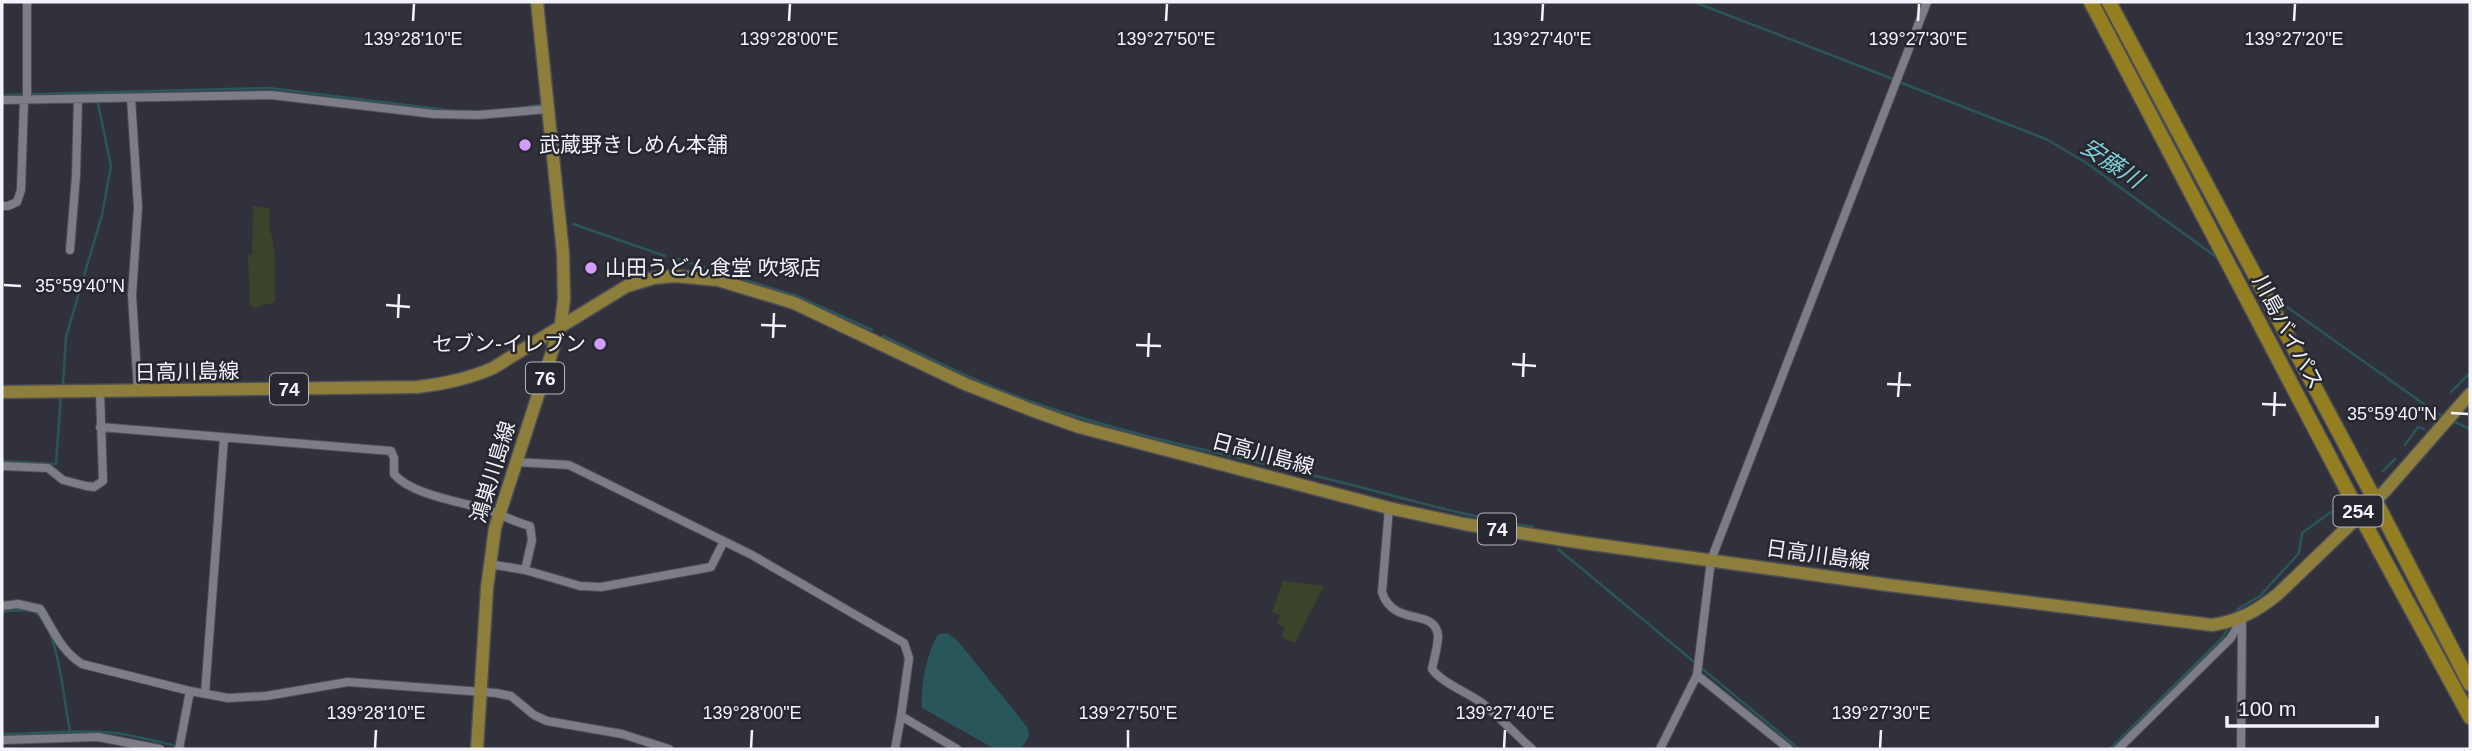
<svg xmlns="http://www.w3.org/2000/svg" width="2472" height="751" viewBox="0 0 2472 751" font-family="Arial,'Noto Sans JP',sans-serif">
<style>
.green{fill:#3b432b}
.water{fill:#29565a}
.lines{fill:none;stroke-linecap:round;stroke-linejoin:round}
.stream{stroke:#29565a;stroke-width:2.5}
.minor-casing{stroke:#4d4d56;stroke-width:10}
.primary-casing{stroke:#4d4d56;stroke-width:15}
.trunk-casing{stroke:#4d4d56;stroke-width:17}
.minor{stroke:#7d7d88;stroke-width:8}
.primary{stroke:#8e7e3b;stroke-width:12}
.trunk{stroke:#947e22;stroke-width:14}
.ticks{fill:none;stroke:#f3f3f9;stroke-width:2.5}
.poi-dot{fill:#d39cfd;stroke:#272730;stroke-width:2.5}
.labels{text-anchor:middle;stroke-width:5;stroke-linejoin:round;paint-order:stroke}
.shield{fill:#272730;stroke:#b6b6bd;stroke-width:2}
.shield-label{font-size:19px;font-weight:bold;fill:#f3f3f9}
.poi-label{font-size:21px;fill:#f3f3f9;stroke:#272730;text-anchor:start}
.street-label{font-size:21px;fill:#f3f3f9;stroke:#272730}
.water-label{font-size:23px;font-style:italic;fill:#80d1d8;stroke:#272730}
.ticks-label{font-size:18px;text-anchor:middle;fill:#f3f3f9;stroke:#272730;stroke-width:5;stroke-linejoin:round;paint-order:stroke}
</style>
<rect width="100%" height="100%" fill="#31313b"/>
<path class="green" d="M253 206 270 208 269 223 275 254V302L254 308 250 304 248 255H252Z
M1283 581 1324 586 1295 643 1281 637 1285 628 1277 624 1280 615 1272 612Z"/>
<path class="water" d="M947 633 957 640 1028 728 1029 736 1021 749H995L922 708C920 689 927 649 939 634Z"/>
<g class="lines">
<path class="stream" d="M1694 2 1893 79
M1899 82 2046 139 2085 162 2219 259
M2 95 269 88 455 111
M521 108 539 105
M462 111H483
M573 224 665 256
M674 258 797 296 872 330
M2273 297 2435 412 2445 417
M883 336C931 359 979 383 1029 401 1120 433 1216 452 1311 475 1385 492 1458 516 1533 527
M63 385 66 337 102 215 111 166 97 99
M2451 392 2470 373
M2451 420 2470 429
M2405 445 2418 427 2424 429
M2 461 56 464 61 396
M2383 471 2395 459
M1558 549 1799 749
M2 612C11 611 26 608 34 612 59 624 64 705 70 731
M2234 616 2238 609 2260 596 2299 553 2302 533 2331 512
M2 734C35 734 68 730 101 732 130 733 159 742 188 749
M2110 749 2223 637 2228 628"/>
<g class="minor-casing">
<path id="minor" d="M131 98 138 207 132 295 138 392
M2 100 271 95 434 114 478 115 548 109
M27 100V2
M2 206H8L17 202 21 190 24 100
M70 250 76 176 78 99
M100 427 391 451 394 458V474C411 495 463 502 488 510 502 515 515 522 530 526L532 540 525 570
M515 462 569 465 752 555 904 643 909 658 901 716 957 749
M2 466 48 468 63 480 86 486 94 487 103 481 100 392
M1389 508 1382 592C1393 628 1436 607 1438 636 1438 646 1434 659 1432 669 1442 683 1467 692 1482 703 1500 717 1515 734 1532 749
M489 564 525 570 580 586 601 587 711 567 724 541
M2 606 18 604 40 609C53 629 60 650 82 664L190 691 228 698 266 696 348 682 496 693 511 696 534 715 547 721 622 734 669 749
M1697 675 1789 749
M205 694 224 438
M2 740 98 737 160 749
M179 749 190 691
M895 749 901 716
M1660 749 1697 675 1711 560 1927 2
M2118 749 2230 639 2242 619 2241 749"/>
</g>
<g class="primary-casing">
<path id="primary" d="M2 392 417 387C444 384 468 379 493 368L627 286 654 278 675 276 718 280 794 303 965 384 1034 411 1079 427 1389 508 1464 524 1577 542 1888 585 2212 625C2239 621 2257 611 2278 594L2385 491 2470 394
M477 749 487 588 495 528 561 324 564 299 563 253 537 2"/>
</g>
<g class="trunk-casing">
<path id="trunk" d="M2091 2 2359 513 2470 717
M2109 2 2375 500 2470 684"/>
</g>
<use href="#minor" class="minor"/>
<use href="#primary" class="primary"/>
<use href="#trunk" class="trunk"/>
</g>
<path class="ticks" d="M413 21 414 4M789 21 790 4M1166 21 1167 4M1542 21 1543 4M1918 21 1919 4M2294 21 2295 4M4 285 21 286M386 305 410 307M398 318 399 294M761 325 786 326M773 338 774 313M1136 345 1161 346M1148 357 1149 333M1512 364 1536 366M1523 377 1524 353M1887 384 1911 385M1898 397 1900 372M2262 404 2286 405M2451 413 2468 414M2274 416 2275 392M375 748 376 730M751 748 752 730M1128 748V730M1504 748 1505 730M1880 748 1881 730"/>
<g class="poi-dot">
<circle cx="525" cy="145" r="7"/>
<circle cx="591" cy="268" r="7"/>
<circle cx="600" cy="344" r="7"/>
</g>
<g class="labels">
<g class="shield">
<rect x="526" y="362.5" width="38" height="31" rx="5"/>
<rect x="270" y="373.5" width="38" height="31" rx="5"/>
<rect x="2333.5" y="495.5" width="49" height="31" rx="5"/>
<rect x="1478" y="513.5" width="38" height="31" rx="5"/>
</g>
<g class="shield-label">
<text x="545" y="385">76</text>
<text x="289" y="396">74</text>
<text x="2358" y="518">254</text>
<text x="1497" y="536">74</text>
</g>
<g class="poi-label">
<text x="539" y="152">武蔵野きしめん本舗</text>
<text x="605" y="275">山田うどん食堂 吹塚店</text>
<text x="586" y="351" text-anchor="end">セブン-イレブン</text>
</g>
<g class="street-label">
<text transform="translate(2288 332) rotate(62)" y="7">川島バイパス</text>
<text transform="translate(187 372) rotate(-1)" y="7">日高川島線</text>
<text transform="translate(1263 454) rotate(15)" y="7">日高川島線</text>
<text transform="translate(493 472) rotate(-73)" y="7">鴻巣川島線</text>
<text transform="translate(1818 555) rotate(8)" y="7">日高川島線</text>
</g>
<g class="water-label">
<text transform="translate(2112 163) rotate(34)" y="8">安藤川</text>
</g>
</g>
<g class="ticks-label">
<text x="413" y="45">139°28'10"E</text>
<text x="789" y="45">139°28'00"E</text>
<text x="1166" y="45">139°27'50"E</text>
<text x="1542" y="45">139°27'40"E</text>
<text x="1918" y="45">139°27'30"E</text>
<text x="2294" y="45">139°27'20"E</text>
<text x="80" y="292">35°59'40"N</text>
<text x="2392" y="420">35°59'40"N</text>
<text x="376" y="719">139°28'10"E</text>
<text x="752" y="719">139°28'00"E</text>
<text x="1128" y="719">139°27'50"E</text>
<text x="1505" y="719">139°27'40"E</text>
<text x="1881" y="719">139°27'30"E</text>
</g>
<rect width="2472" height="751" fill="none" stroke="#f3f3f9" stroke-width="7"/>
<path d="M2227 716v10h150v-10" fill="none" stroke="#f3f3f9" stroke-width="3.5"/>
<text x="2238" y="716" font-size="21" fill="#f3f3f9" stroke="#272730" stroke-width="5" paint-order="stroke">100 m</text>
</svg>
